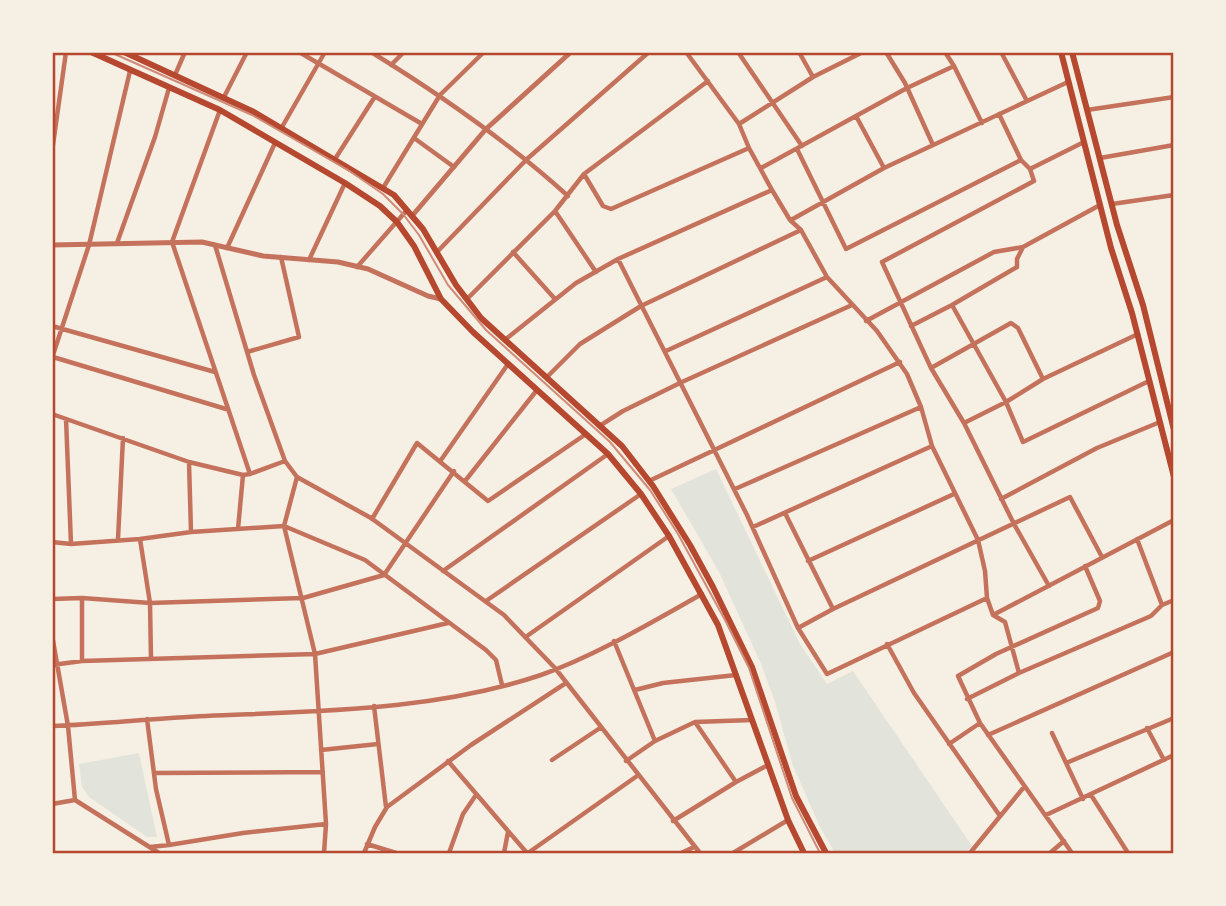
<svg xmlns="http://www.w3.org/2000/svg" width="1226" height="906" viewBox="0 0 1226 906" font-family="'Public Sans',sans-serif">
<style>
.green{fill:#e2e4dc}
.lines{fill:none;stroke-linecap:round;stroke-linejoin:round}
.minor{stroke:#c5725c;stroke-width:4.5}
.tertiary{stroke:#c5725c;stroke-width:5}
.secondary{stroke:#b5482f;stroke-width:6}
.tram{stroke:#cf8b77;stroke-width:2}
.neatline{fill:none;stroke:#b5482f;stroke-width:2.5}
</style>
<rect width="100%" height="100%" fill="#f6efe4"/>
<path class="green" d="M716 469 800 644 827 684 853 671 972 846 965 853H835L820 827 793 766 775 702 761 664 719 572 671 489Z
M139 753 157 837H147L89 797 82 787 79 764Z"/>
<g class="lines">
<path class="minor" d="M299 52 422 124
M371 52C441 95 507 141 568 196
M686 52 739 124 749 148 772 190 790 220 801 230 827 277 877 331 907 374 921 407 932 446 978 540 985 571 987 598 993 615 1005 622 1019 673
M738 52 802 146
M799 52 813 77
M886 52 905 83 933 145
M945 52 954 66
M1001 52 1027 101
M391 65 404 52
M175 75 185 52
M224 97 247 52
M220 110 172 242 250 474
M1087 110 1174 97
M999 114 1021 160 1030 169 1034 181 882 262 931 368 964 423 1014 524 1049 586
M856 116 884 168
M739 124 813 77 863 52
M282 127 325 52
M414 138 454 167
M797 149 846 249 1021 160
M52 152 66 52
M1100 158 1174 145
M335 159 374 98
M761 168 907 88 954 66 982 123
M1030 169 1084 142
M584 174 603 206 611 209 749 148
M383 188 440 95 484 52
M1112 204 1174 195
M555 211 596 272
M791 220 884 168 1068 82
M117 243 155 137 169 88
M215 245 254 375 285 461 297 477 371 518 504 615 555 668 700 853
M227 248 275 143
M437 252 527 159 649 52
M513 252 555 299
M618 259 747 515 798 628 827 674 987 598
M309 260 345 183
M357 267 407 210
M467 299 555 211 584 174 708 81
M952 305 1006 402 1023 442 1149 381
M866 321 994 252 1023 247
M52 326 215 372
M911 326 952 305 1017 267V259L1023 247 1100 205
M506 339 576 283 618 259 772 190
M666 351 827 277
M247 352 299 337 281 257
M53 357 226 409
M52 358 89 245 130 71
M931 368 1011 323 1018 328 1043 379
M547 377 580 344 641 306 801 230
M52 414 189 462 243 475 250 474 285 461
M66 419 71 544
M964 423 1006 402 1043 379 1138 334
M601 425 623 411 682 382 852 305
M441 460 508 364
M189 462 191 532
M297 477 284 526 315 654 326 824 324 853
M465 481 537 390
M649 481 900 362
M735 489 921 407
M1001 499 1097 448 1160 422
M785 513 833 609
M372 519 417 443 488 501 586 434
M753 527 932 446
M238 529 243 475
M118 539 123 438
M140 539 150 603 151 659
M1137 539 1162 605
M52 542 71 544 140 539 191 532 284 526 365 560 486 650 496 660 502 685
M808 561 954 494
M443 571 608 454
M52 599 82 598 150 603 303 598 384 575 454 471
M486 601 641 494
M993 615 1174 520
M798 628 833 609 1070 497 1102 557
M52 635 68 726 75 800
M527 636 669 536
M614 641 655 741
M887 644 914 693 1000 816
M82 661V599
M52 665 82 661 315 654 448 623
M635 690 663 683 736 675
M967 699 1019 673 1151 616 1162 605 1174 600
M374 706 386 807
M147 719 156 789 169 845 150 847
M695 722 736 782
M52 726C104 724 155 718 206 716 318 711 434 711 541 675 595 656 652 622 702 594
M1147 728 1164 760
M1052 733 1083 799
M988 735 1174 652
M949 744 980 723
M321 750 378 744
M552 760 600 728
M448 761 527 853
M626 761 655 741 695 722 752 720
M1066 763 1174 718
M154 773 323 772
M1091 795 1128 853
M75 800 159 853
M52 804 75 800
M1046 815 1174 755
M673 821 736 782 768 765
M367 844 396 853
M169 845 243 833 326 824
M364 853 375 827 387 807 471 745 566 683
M449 853 463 814 476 795
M504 853 508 832
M528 853 637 776
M681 853 694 847
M733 853 788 820
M970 853 1024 787
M1050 853 1064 841
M1072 853 980 723 958 676 996 654 1098 608 1100 601 1085 566"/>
<path class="tertiary" d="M412 216 486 129 571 52
M52 245 202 242 263 256 338 262 368 269 428 296 441 299"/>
<path class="secondary" d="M91 52 220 110 345 183 380 206 397 222 414 246 441 299 473 332 608 454 641 494 669 536 718 625 788 820 804 853
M124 52 254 112 394 195 423 229 456 285 481 318 622 446 653 486 690 545 713 587 752 667 796 796 826 853
M1061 52 1111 248 1132 313 1174 477
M1072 52 1117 225 1143 305 1174 430"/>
<path class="tram" d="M110 52 252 115 348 170 383 194 403 214 419 235 448 285 486 330 610 442 650 490 678 534 725 620 749 668 792 798 820 853"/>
</g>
<rect width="1226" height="906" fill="none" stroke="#f6efe4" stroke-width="108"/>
<rect x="54" y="54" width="1118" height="798" class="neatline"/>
</svg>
